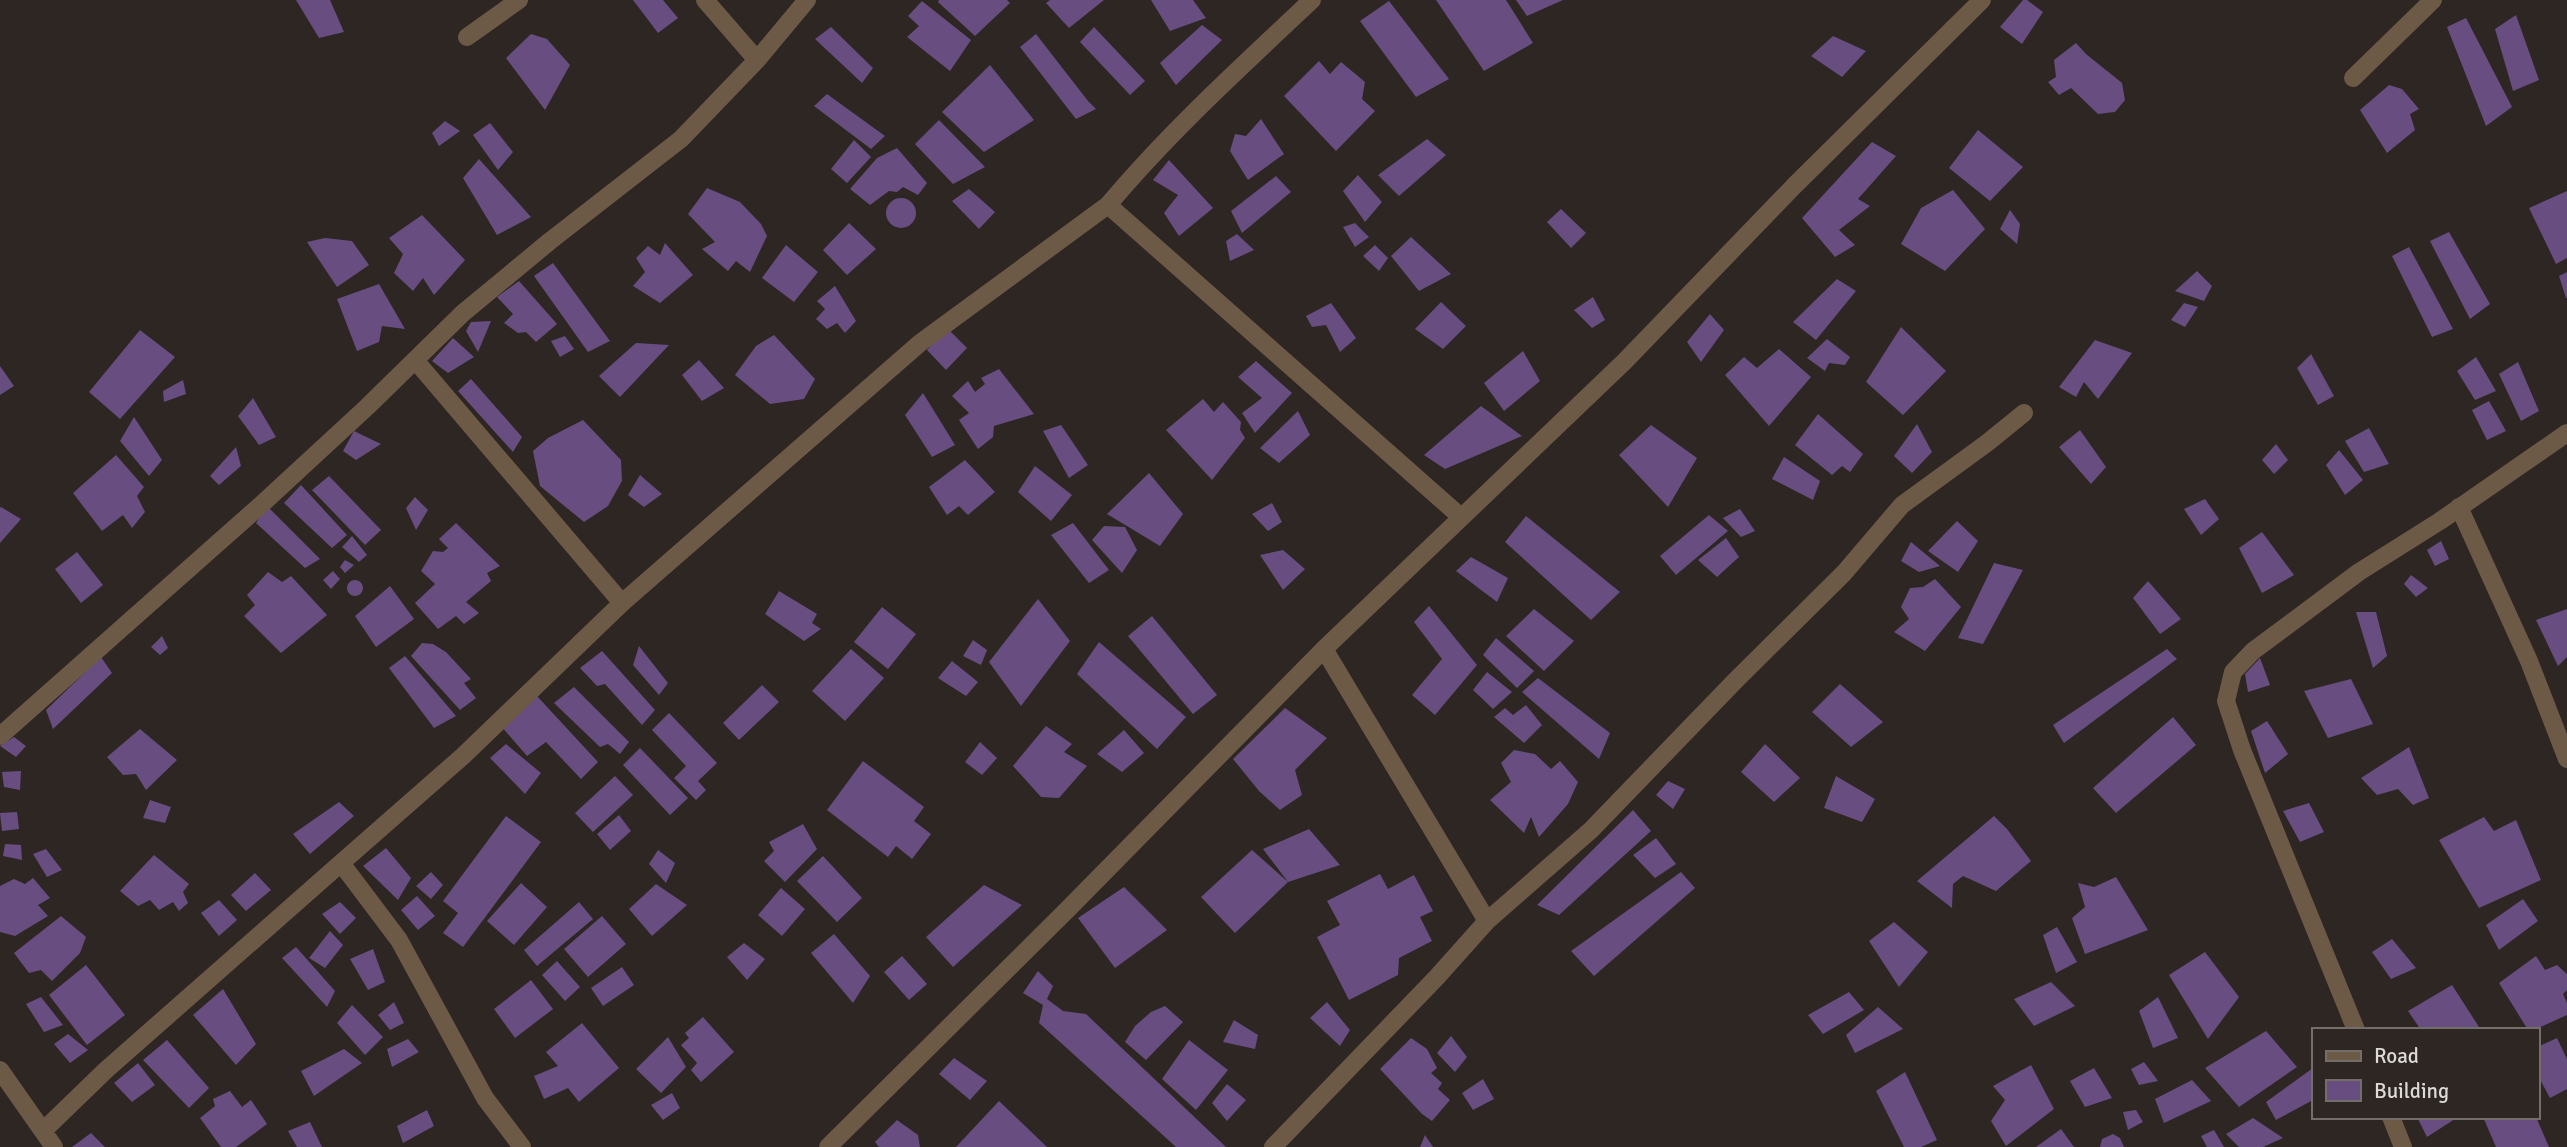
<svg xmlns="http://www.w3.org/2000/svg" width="2567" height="1147" viewBox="0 0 2567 1147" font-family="Signika,sans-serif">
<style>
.building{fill:#684d81}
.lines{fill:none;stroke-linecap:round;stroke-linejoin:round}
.minor{stroke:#6d5a46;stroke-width:18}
</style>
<rect width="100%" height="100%" fill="#2d2623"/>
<path class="building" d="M296 0H330L344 32 319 38Z
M633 0H663L678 18 658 33Z
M939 0H1007L1010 3 975 36 938 2Z
M1050 0H1104L1069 28 1046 3Z
M1151 0H1193L1206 18 1170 31Z
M1436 0H1506L1533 43 1484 71Z
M1516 0H1563L1527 16Z
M2023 0H2027L2043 12 2022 44 2000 27Z
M922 1 971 40 950 71 907 37 919 26 908 16Z
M1389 1 1449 79 1416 97 1360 21Z
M2516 15 2539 80 2513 91 2495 29Z
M2466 18 2512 107 2486 126 2447 27Z
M1202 25 1222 40 1176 85 1160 63Z
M831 27 873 68 862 83 815 39Z
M1094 27 1145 81 1130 95 1080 42Z
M531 34 547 39 570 65 545 110 506 58Z
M1036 34 1088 101 1096 109 1076 119 1020 47Z
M1833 36 1866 51 1842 77 1811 56Z
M2076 43 2086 54 2122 83 2125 100 2115 112 2098 114 2071 88 2059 95 2048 82 2056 77 2054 60Z
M1319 61 1330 74 1341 62 1365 82 1362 99 1375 111 1336 151 1284 96Z
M990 65 1034 120 984 152 942 112Z
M2389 85 2402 89 2419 109 2410 114 2415 130 2387 153 2360 110Z
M827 94 885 136 871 149 814 106Z
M1261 119 1284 154 1248 180 1230 151 1235 134 1246 136Z
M939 120 985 167 953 184 915 144Z
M445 121 460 131 439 146 432 133Z
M490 123 513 152 498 170 473 135Z
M1978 130 2023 167 1990 201 1949 168Z
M1427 139 1446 155 1399 196 1378 175Z
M854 140 871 157 847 183 831 169Z
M1872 142 1896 156 1858 199 1870 206 1839 230 1855 245 1835 257 1802 218Z
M897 148 927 183 918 195 903 187 897 192 889 191 870 205 850 189 877 158Z
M479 159 531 217 497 235 463 178Z
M1169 160 1213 208 1179 236 1164 213 1178 195 1153 180Z
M1358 175 1382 202 1365 222 1343 191Z
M1276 176 1291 192 1242 233 1231 211Z
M707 188 740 202 761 224 767 236 750 272 736 261 728 271 702 249 715 242 688 214Z
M969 189 995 212 979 229 952 201Z
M1953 190 1985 229 1945 271 1901 244 1921 208Z
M2567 191V258L2556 264 2529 208Z
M886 213a15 15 0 1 1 30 0a15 15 0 1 1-30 0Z
M1561 209 1586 233 1571 248 1547 222Z
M2010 210 2020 224 2017 244 2000 229Z
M422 215 465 260 434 295 423 278 413 291 394 273 403 254 389 238Z
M849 223 876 249 847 275 823 250Z
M1355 223 1369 237 1355 247 1343 227Z
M2449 232 2490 304 2470 319 2430 241Z
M1237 234 1254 250 1230 261 1226 241Z
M1411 237 1451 274 1419 291 1391 256Z
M325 238 352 241 369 265 337 287 307 242Z
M665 243 693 275 660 303 633 286 645 272 636 258 648 246 660 255Z
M786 245 818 272 794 302 762 278Z
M1375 245 1388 258 1379 271 1363 256Z
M2409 247 2453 329 2432 337 2392 256Z
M553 263 610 341 588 352 534 276Z
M2197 271 2212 286 2204 301 2175 291Z
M2567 272V298H2566L2559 276Z
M1837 279 1856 291 1816 340 1793 322Z
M519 281 557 324 536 342 526 332 518 333 504 323 513 314 497 297Z
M379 284 405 329 382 326 379 342 357 351 337 299Z
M835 286 856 321 845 333 837 323 827 329 816 319 825 309 817 301Z
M1593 297 1605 320 1592 328 1574 310Z
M1441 302 1466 326 1443 349 1415 329Z
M1331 303 1356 338 1340 352 1326 325 1312 327 1306 316Z
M2184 303 2198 307 2185 327 2171 320Z
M1710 314 1724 330 1701 362 1687 342Z
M491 321 478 352 466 331 471 322Z
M1901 327 1946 371 1903 415 1866 382Z
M948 329 967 348 946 370 927 350Z
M140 330 175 357 120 419 89 392Z
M774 335 815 379 804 399 770 404 735 375 756 346Z
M565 336 574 349 560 357 551 341Z
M453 338 474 357 448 373 432 361Z
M1827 339 1850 357 1845 365 1829 363 1825 371 1807 358Z
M2095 340 2132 353 2098 399 2084 382 2076 397 2059 387Z
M636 343 669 345 620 397 599 376Z
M1779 349 1811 377 1769 426 1725 375 1744 357 1757 368Z
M1523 351 1540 381 1504 411 1484 383Z
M2311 354 2334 396 2318 405 2297 368Z
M2476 357 2496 391 2475 400 2457 371Z
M699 360 724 388 702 401 682 375Z
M1256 361 1292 393 1255 433 1242 413 1262 398 1238 377Z
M2518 362 2539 411 2521 421 2499 374Z
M0 366 14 386 0 395Z
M999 369 1034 414 994 426 993 437 978 449 959 420 969 413 952 396 968 381 975 392 985 384 981 378Z
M471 379 522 437 513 452 458 391Z
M183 380 186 394 164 402 163 391Z
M923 393 955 445 932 457 905 415Z
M253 398 276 437 259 445 238 416Z
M1203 399 1214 412 1223 402 1241 422 1240 430 1245 438 1212 480 1166 430Z
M2489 401 2506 431 2487 440 2472 410Z
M1481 406 1522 436 1445 469 1424 455Z
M1298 411 1310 435 1279 463 1260 448Z
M1818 414 1863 454 1850 472 1842 466 1832 475 1795 445Z
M134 417 162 460 149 476 120 441Z
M583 420 621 460 622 481 608 506 584 522 540 486 533 451 548 438Z
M1917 424 1932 452 1912 473 1894 456Z
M1061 425 1088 465 1069 478 1043 431Z
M1651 425 1697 458 1668 507 1619 455Z
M2369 428 2389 464 2364 472 2345 441Z
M2080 430 2106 467 2091 484 2059 447Z
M354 431 381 444 356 460 343 451Z
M2276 444 2288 460 2274 474 2262 460Z
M236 447 241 466 219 485 210 476Z
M2339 450 2363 480 2345 495 2326 465Z
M116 455 144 487 137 496 145 512 132 528 123 515 102 531 73 493Z
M1784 457 1820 481 1813 500 1772 479Z
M965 460 995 492 968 515 959 506 947 515 929 487Z
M1035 466 1072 495 1051 521 1018 492Z
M1149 473 1183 514 1160 546 1107 514Z
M640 475 662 494 644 507 628 495Z
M329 476 381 530 365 545 312 490Z
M301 485 347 535 332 548 284 503Z
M415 497 428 510 416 530 406 508Z
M2205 499 2219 519 2201 535 2184 509Z
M1272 503 1282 522 1268 531 1252 514Z
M267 506 320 559 305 568 256 523Z
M1 507 21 519 0 543V508Z
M1740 509 1755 531 1741 537 1723 518Z
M1709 515 1728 531 1676 575 1660 556Z
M1526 516 1620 592 1591 620 1505 542Z
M1957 521 1978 541 1958 572 1928 551Z
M456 523 500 566 487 573 491 581 466 602 479 613 464 624 456 616 438 629 415 603 435 584 421 571 433 551 443 552 448 548 439 539Z
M1073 523 1109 570 1089 583 1051 535Z
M1104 526 1125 527 1137 550 1122 573 1092 540Z
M2262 532 2294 575 2262 593 2239 548Z
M352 536 367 555 359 562 342 547Z
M1726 538 1739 557 1717 577 1698 560Z
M2441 541 2449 559 2435 566 2427 550Z
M1911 542 1940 566 1919 572 1901 561Z
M1283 550 1305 569 1283 590 1260 555Z
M77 552 103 585 81 603 55 569Z
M1471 557 1508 578 1497 602 1456 571Z
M345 560 354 565 345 573 340 567Z
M1994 563 2023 570 1983 644 1958 638Z
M333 571 340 579 331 589 323 580Z
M268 572 282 582 291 576 327 615 281 653 244 616 255 605 247 595Z
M2411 575 2428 588 2416 597 2404 584Z
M1935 579 1961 607 1925 651 1894 632 1909 619 1901 607 1910 588 1923 587Z
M347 588a8 8 0 1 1 16 0a8 8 0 1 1-16 0Z
M2148 581 2181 619 2160 634 2133 598Z
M390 586 414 619 376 647 355 616Z
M779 591 817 614 812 623 821 629 804 641 765 614Z
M1038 599 1070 641 1021 706 989 662Z
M1429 606 1477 665 1435 715 1412 695 1442 659 1414 622Z
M882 607 916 634 888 669 854 642Z
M1534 609 1574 641 1544 671 1506 636Z
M2567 609V657L2558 666 2536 620Z
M2356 612H2376L2387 656 2373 668Z
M1152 616 1217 695 1193 714 1128 636Z
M162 636 168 648 160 655 151 647Z
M1496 638 1534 671 1517 688 1483 655Z
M973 640 987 650 981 665 963 656Z
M1099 642 1186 717 1157 749 1077 674Z
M422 643 433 644 446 652 471 679 464 683 476 698 460 710 411 656Z
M639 646 668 683 659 695 633 665Z
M851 649 884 678 845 721 812 691Z
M2167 649 2177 659 2064 743 2053 725Z
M602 651 655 710 642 725 605 684 597 686 580 668Z
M405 656 456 716 434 728 389 668Z
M101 657 112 673 53 729 46 710Z
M2260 658 2270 685 2248 692 2245 674Z
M952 661 978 682 966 696 938 678Z
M1487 672 1512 692 1493 709 1473 690Z
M1538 678 1610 733 1599 759 1522 692Z
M2351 679 2373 724 2328 738 2304 691Z
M1840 684 1883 722 1851 747 1812 712Z
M762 685 779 702 739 740 723 723Z
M574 687 629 742 620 754 608 744 600 747 554 703Z
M536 695 598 762 581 779 546 742 527 756 501 726Z
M1526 705 1542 725 1524 743 1494 717 1505 708 1513 715Z
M1285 708 1327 738 1295 770 1302 795 1280 810 1259 791 1233 759Z
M669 713 717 763 698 781 706 790 696 800 674 778 686 766 652 730Z
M2173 717 2196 745 2116 813 2093 788Z
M2267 721 2288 754 2265 773 2251 731Z
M1046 726 1072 744 1064 752 1087 766 1059 798 1041 797 1013 766Z
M140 729 177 760 146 790 136 774 123 775 107 757Z
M1124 730 1144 753 1122 772 1097 754Z
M14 737 26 746 16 757 0 746Z
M980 742 997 758 982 775 965 762Z
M506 744 541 773 525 794 490 758Z
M1765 744 1800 778 1774 802 1741 772Z
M2409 747 2429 798 2413 805 2398 789 2377 795 2361 778Z
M640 748 688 798 670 815 623 765Z
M1514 750 1535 754 1551 769 1560 761 1578 782 1568 804 1539 837 1531 817 1524 833 1490 800 1511 782 1501 763Z
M863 761 924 807 914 821 931 834 912 859 896 846 888 857 827 810Z
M21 771 20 790 4 787 2 772Z
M615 776 633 795 593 832 575 813Z
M1836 776 1875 799 1862 822 1824 808Z
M1668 781 1685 789 1673 809 1656 795Z
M150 800 171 807 165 823 143 818Z
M339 802 354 816 310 854 293 834Z
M2309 803 2324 832 2300 842 2283 811Z
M1633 810 1651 831 1559 915 1537 905Z
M17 812 19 829 2 831 0 813Z
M619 815 631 831 610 850 597 834Z
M506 816 541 842 463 947 443 933 458 913 443 901Z
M1994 816 2007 829 2031 861 1996 891 1963 876 1953 884 1952 908 1917 881Z
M2484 817 2494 831 2516 820 2541 880 2479 908 2439 840Z
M803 824 817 849 785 882 764 861 774 851 769 842Z
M1309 829 1340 865 1288 882 1263 849Z
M1656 838 1676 864 1655 878 1633 855Z
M5 844 21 845 22 860 3 856Z
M386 848 411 878 398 900 363 866Z
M46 849 62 870 47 877 33 854Z
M658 850 675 863 666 883 649 864Z
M1252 850 1288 882 1235 933 1201 897Z
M154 855 189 884 183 892 188 903 179 911 173 902 159 910 150 900 138 906 120 891Z
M823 856 862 898 837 922 797 881Z
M431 872 443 885 431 899 416 886Z
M1681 872 1695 888 1594 976 1571 951Z
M255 873 271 890 246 911 231 895Z
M1380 874 1388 889 1414 875 1433 911 1420 917 1432 941 1399 958 1398 975 1349 1000 1317 937 1340 925 1327 901Z
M2116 877 2148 930 2085 954 2072 918 2085 907 2078 883 2094 887Z
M33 878 50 898 38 905 48 916 15 936 0 932V886L14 879 25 884Z
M521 883 547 907 514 945 487 921Z
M656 884 687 905 652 936 629 909Z
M984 885 1022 905 953 967 926 937Z
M1124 887 1167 930 1115 968 1078 918Z
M781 888 805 909 782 936 758 915Z
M417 896 435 916 418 930 401 910Z
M2523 899 2538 921 2499 950 2486 925Z
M219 900 237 920 219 936 201 913Z
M340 902 356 918 340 934 322 914Z
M579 902 593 919 537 966 524 950Z
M61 916 86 937 80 953 52 981 41 970 29 973 14 953Z
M602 916 626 944 588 977 564 949Z
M1894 922 1928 952 1899 987 1869 941Z
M2057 927 2077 962 2056 973 2043 935Z
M330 931 343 945 325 968 309 958Z
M834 934 870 976 853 1003 811 953Z
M2392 939 2416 968 2391 979 2372 952Z
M744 943 765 959 747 980 727 957Z
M296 947 335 991 327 1007 282 958Z
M373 949 385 982 368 990 350 959Z
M2205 952 2239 997 2208 1039 2169 975Z
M902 956 927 984 909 1000 884 972Z
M2536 956 2545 970 2557 965 2567 974V990L2563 994 2567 1003V1015L2534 1030H2528L2499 983Z
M557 961 580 987 565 1001 542 975Z
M86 965 125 1015 87 1045 49 995Z
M622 967 634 985 603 1006 591 988Z
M1038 971 1053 986 1047 999 1063 1011 1086 1014 1226 1147H1176L1039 1023 1043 1005 1023 993Z
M531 980 553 1009 515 1038 494 1009Z
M2051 982 2075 1006 2034 1026 2014 999Z
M2452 985 2481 1030H2421L2408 1011Z
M223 989 256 1044 236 1065 193 1015Z
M1849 992 1864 1010 1823 1034 1808 1015Z
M41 997 63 1025 44 1032 26 1004Z
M2158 997 2178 1038 2153 1048 2139 1011Z
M394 1002 404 1023 390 1030 378 1015Z
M1327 1002 1350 1030 1340 1046 1310 1018Z
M352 1005 383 1037 365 1055 337 1023Z
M1165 1006 1183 1022 1146 1060 1125 1042 1135 1026 1151 1012Z
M1878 1007 1903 1029 1855 1053 1846 1035Z
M703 1017 734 1052 701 1082 691 1070 697 1063 681 1045 689 1038 685 1033Z
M1234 1020 1258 1035 1255 1049 1223 1042Z
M582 1023 619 1068 579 1102 568 1088 544 1099 534 1076 558 1066 546 1052Z
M2266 1031 2297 1067 2239 1107 2205 1068Z
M68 1034 88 1050 70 1063 54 1044Z
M1451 1036 1467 1057 1455 1072 1437 1053Z
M668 1037 686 1067 661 1093 636 1069Z
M1411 1038 1427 1049 1437 1068 1431 1073 1442 1083 1438 1089 1450 1100 1432 1121 1422 1114 1380 1069Z
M2557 1038 2567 1059V1089L2550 1098 2537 1074V1047Z
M408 1039 419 1052 392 1067 387 1049Z
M167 1040 209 1088 189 1108 143 1060Z
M1189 1040 1228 1070 1196 1110 1162 1079Z
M344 1049 362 1063 314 1096 301 1071Z
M954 1058 987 1081 970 1100 939 1074Z
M2144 1062 2158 1081 2139 1085 2131 1069Z
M138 1063 155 1085 132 1102 114 1083Z
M2031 1065 2054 1109 2006 1146 1991 1121 2005 1100 1993 1086Z
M2094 1068 2112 1098 2085 1107 2070 1081Z
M2313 1068V1100L2276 1120 2266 1102Z
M1905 1072 1937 1140 1921 1147H1904L1876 1091Z
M1483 1079 1494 1099 1473 1110 1462 1093Z
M2192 1080 2211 1101 2164 1123 2155 1099Z
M1227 1084 1246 1100 1227 1121 1212 1103Z
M230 1091 242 1107 251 1100 267 1124 236 1147H221L200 1118 215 1106 213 1099Z
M672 1093 680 1108 663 1120 651 1105Z
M999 1101 1047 1147H956Z
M427 1110 434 1126 403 1143 397 1126Z
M2136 1110 2143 1122 2128 1130 2123 1112Z
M2417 1117H2458L2427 1137Z
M2483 1117H2536L2549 1147H2496Z
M2253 1118 2283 1138 2263 1147H2239L2226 1134Z
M897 1120 918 1135 920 1147H879L875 1142Z
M310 1122 322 1147H297L288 1131Z
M2061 1129 2074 1147H2036Z
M2214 1130 2224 1147H2207L2201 1136Z
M91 1133 105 1147H72Z
M2113 1134 2120 1138 2124 1147H2100L2102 1139Z
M1425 1135 1433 1147H1420Z"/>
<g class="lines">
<path class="minor" d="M705 0 757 60
M467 37 519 0
M2353 78 2433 0
M1108 205C1170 131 1242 66 1312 0
M415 360 622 603
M2459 507 2529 661 2567 759
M0 736 263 503 367 407 463 313 550 241 681 139 757 60 807 0
M341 863 463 756 622 603 920 343 1108 205 1461 517
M1487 921 1591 830 1735 681 1844 573 1902 505 1987 443 2024 413
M2356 1030 2242 750 2226 701 2233 672 2253 651 2359 572 2440 521 2567 433
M0 1070 54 1147
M2391 1117 2403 1147
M44 1130 106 1070 341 863 399 940 485 1098 522 1147
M828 1147 1068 909 1324 649 1624 362 1795 185 1982 0
M1273 1147 1437 977 1487 921 1324 649"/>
</g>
<rect x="2312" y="1028" width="228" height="91" fill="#2d2623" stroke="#746e6b" stroke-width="2"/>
<rect x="2326" y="1051" width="35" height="10" fill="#6d5a46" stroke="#746e6b" stroke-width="2"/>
<text x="2374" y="1063" font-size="21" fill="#dedad8">Road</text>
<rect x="2326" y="1080" width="35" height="21" fill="#684d81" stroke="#746e6b" stroke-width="2"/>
<text x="2374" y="1098" font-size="21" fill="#dedad8">Building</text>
</svg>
